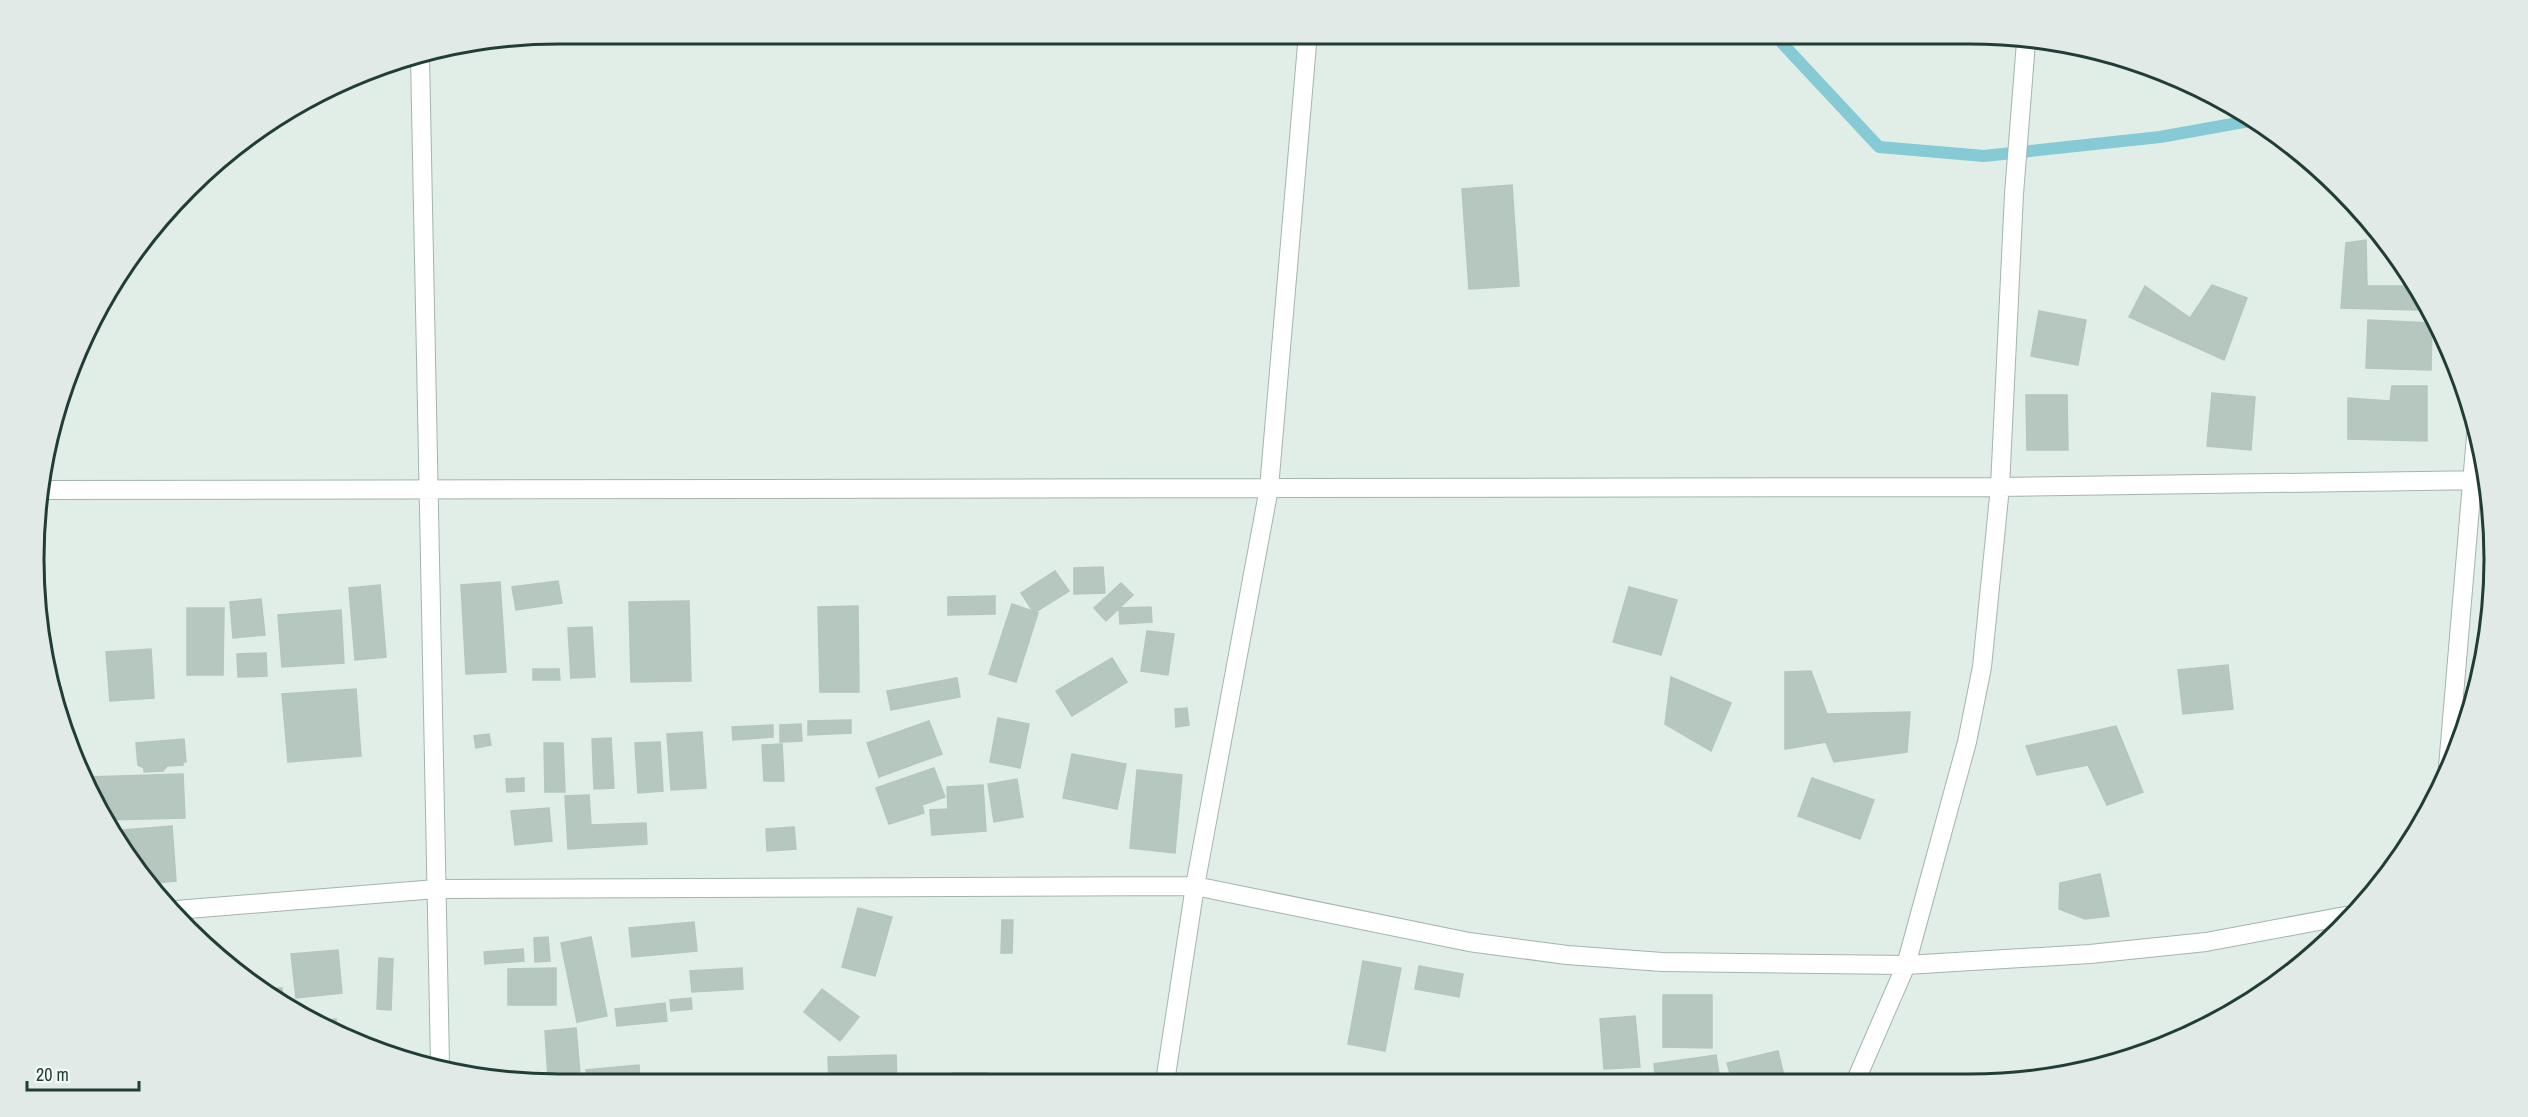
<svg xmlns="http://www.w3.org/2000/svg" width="2528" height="1117" viewBox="0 0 2528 1117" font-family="'Archivo Narrow',sans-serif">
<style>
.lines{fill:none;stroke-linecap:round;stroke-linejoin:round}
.stream{stroke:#85cad5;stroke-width:12}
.building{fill:#b6c7c0;stroke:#b3c7be;stroke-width:1.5}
.minor-casing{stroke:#a3b5ae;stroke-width:20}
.minor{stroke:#fff;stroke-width:18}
.rim{fill:none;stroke:#203e36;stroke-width:3}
</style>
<rect width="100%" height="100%" fill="#e1ede7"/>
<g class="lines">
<path class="stream" d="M1776 33 1782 43 1879 147 1984 156 2160 137 2255 120"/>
</g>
<path class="building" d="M1512 185 1519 286 1469 289 1462 189Z
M2366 240 2367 286H2416L2423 298 2418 310 2341 308 2346 243Z
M2212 285 2247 298 2224 360 2129 317 2145 286 2190 318Z
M2039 311 2086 320 2078 365 2031 356Z
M2368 320 2432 323 2431 370 2366 368Z
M2392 386H2427V441L2348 439V398L2390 401Z
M2212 393 2255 397 2251 450 2207 446Z
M2026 395H2067L2068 450H2027Z
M1103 567 1105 593 1074 594V568Z
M1055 571 1069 591 1034 613 1021 593Z
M558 581 562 603 516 610 512 587Z
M500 582 506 672 466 674 461 585Z
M1121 583 1133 595 1106 621 1094 608Z
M380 585 386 657 355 660 349 588Z
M1629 587 1677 600 1661 655 1613 642Z
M995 596V614L948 615V597Z
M261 599 265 635 233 638 230 602Z
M689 601 691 681 631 682 629 602Z
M1012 604 1038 613 1016 682 989 674Z
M858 606 859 692H820L818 607Z
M1151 607 1152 622 1120 624 1119 608Z
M187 608H224L223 675H187Z
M341 610 344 663 282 667 278 615Z
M592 627 595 677 571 678 568 628Z
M1147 631 1174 634 1168 675 1141 671Z
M151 649 154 698 110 701 106 652Z
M266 653 267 676 238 677 237 654Z
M1112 658 1127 682 1072 716 1056 691Z
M2228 665 2233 709 2183 714 2178 670Z
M533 669H559L560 680H533Z
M1811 671 1827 714 1910 712 1907 752 1834 762 1826 742 1785 749V672Z
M1671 677 1731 703 1711 751 1665 724Z
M957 678 960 697 891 710 887 691Z
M356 689 361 756 288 762 282 694Z
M1187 708 1189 725 1176 727 1175 709Z
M998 718 1029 724 1020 768 990 762Z
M851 720V733L808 735V721Z
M929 721 942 754 879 777 867 743Z
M801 724 802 741 780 742V725Z
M773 725V737L733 740 732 727Z
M2116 726 2143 792 2107 805 2088 765 2037 775 2026 746Z
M702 732 706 788 671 790 667 734Z
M489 734 491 745 476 748 474 736Z
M611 738 614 788 594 789 592 739Z
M184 739 186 762H183V765L167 766 163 771 144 772V768L138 765 136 743Z
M660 742 663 791 638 793 635 743Z
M544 743H563L565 792H545Z
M782 744 784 781H764L762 745Z
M1072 754 1126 764 1117 809 1063 798Z
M934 768 945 797 922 805 924 813 889 824 876 788Z
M1137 770 1182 775 1175 853 1130 848Z
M183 774 185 818 103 820 87 777Z
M524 778V791L507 792 506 779Z
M1812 778 1874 800 1860 839 1798 816Z
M1017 779 1023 817 994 822 988 784Z
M983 785 986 831 932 835 930 810 948 809 947 787Z
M589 795 591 825 646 823 647 844 568 849 565 796Z
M549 808 552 841 515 845 511 811Z
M172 826 176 881 154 883 111 831Z
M794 827 796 849 767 851 766 829Z
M2100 874 2109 916 2085 919 2059 909 2060 883Z
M858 908 892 917 875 976 842 967Z
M1002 920H1013L1012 953H1001Z
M694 922 697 951 632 957 629 928Z
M548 937 550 961 535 962 534 938Z
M591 937 607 1016 577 1022 561 943Z
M523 949 524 961 485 964 484 952Z
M338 950 342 993 296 998 291 954Z
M379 958 393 959 391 1010 377 1009Z
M1363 961 1401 968 1385 1051 1348 1044Z
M1419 966 1463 974 1459 997 1415 989Z
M556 968V1005H508V969Z
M742 968 743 989 692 992 690 971Z
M282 988 284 1005 262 989Z
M822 989 859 1017 840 1041 804 1012Z
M1663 995H1712V1048L1663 1047Z
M691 998 692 1009 671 1011 670 1000Z
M665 1003 667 1021 617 1026 615 1009Z
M1635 1016 1640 1067 1604 1069 1600 1019Z
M336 1019 337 1032 315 1022 314 1021Z
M576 1028 580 1074 548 1077 545 1031Z
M1778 1051 1785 1080H1732L1727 1063Z
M896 1055 897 1083H829L828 1057Z
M1716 1055 1720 1080 1656 1081 1654 1064Z
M639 1065 640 1084H588L586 1070Z
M953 1073H987V1083H953Z
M692 1075V1084H643L642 1077Z
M785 1077V1083H746V1079Z"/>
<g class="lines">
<g class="minor-casing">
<path id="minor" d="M420 56 440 1064
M40 490 2000 487 2487 480
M2448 767 2477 424
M176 910 436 889 1195 886 1469 942 1567 955 1662 962 1906 965 2090 954 2206 942 2345 916
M1856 1080 1906 965 1967 742 1982 667 2000 487 2014 194 2026 42
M1165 1082 1195 886 1269 488 1308 33"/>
</g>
<use href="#minor" class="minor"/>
</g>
<path d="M0 0H2528V1117H0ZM559 44H1969A515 515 0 0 1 2484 559V559A515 515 0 0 1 1969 1074H559A515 515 0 0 1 44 559V559A515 515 0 0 1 559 44Z" fill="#e1eae6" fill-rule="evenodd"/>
<path class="rim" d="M559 44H1969A515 515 0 0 1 2484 559V559A515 515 0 0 1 1969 1074H559A515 515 0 0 1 44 559V559A515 515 0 0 1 559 44Z"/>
<path d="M27 1081v9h112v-9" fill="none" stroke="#203e36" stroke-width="3"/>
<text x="36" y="1081" font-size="18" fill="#203e36" stroke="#f2f9f5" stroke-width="4.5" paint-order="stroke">20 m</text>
</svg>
